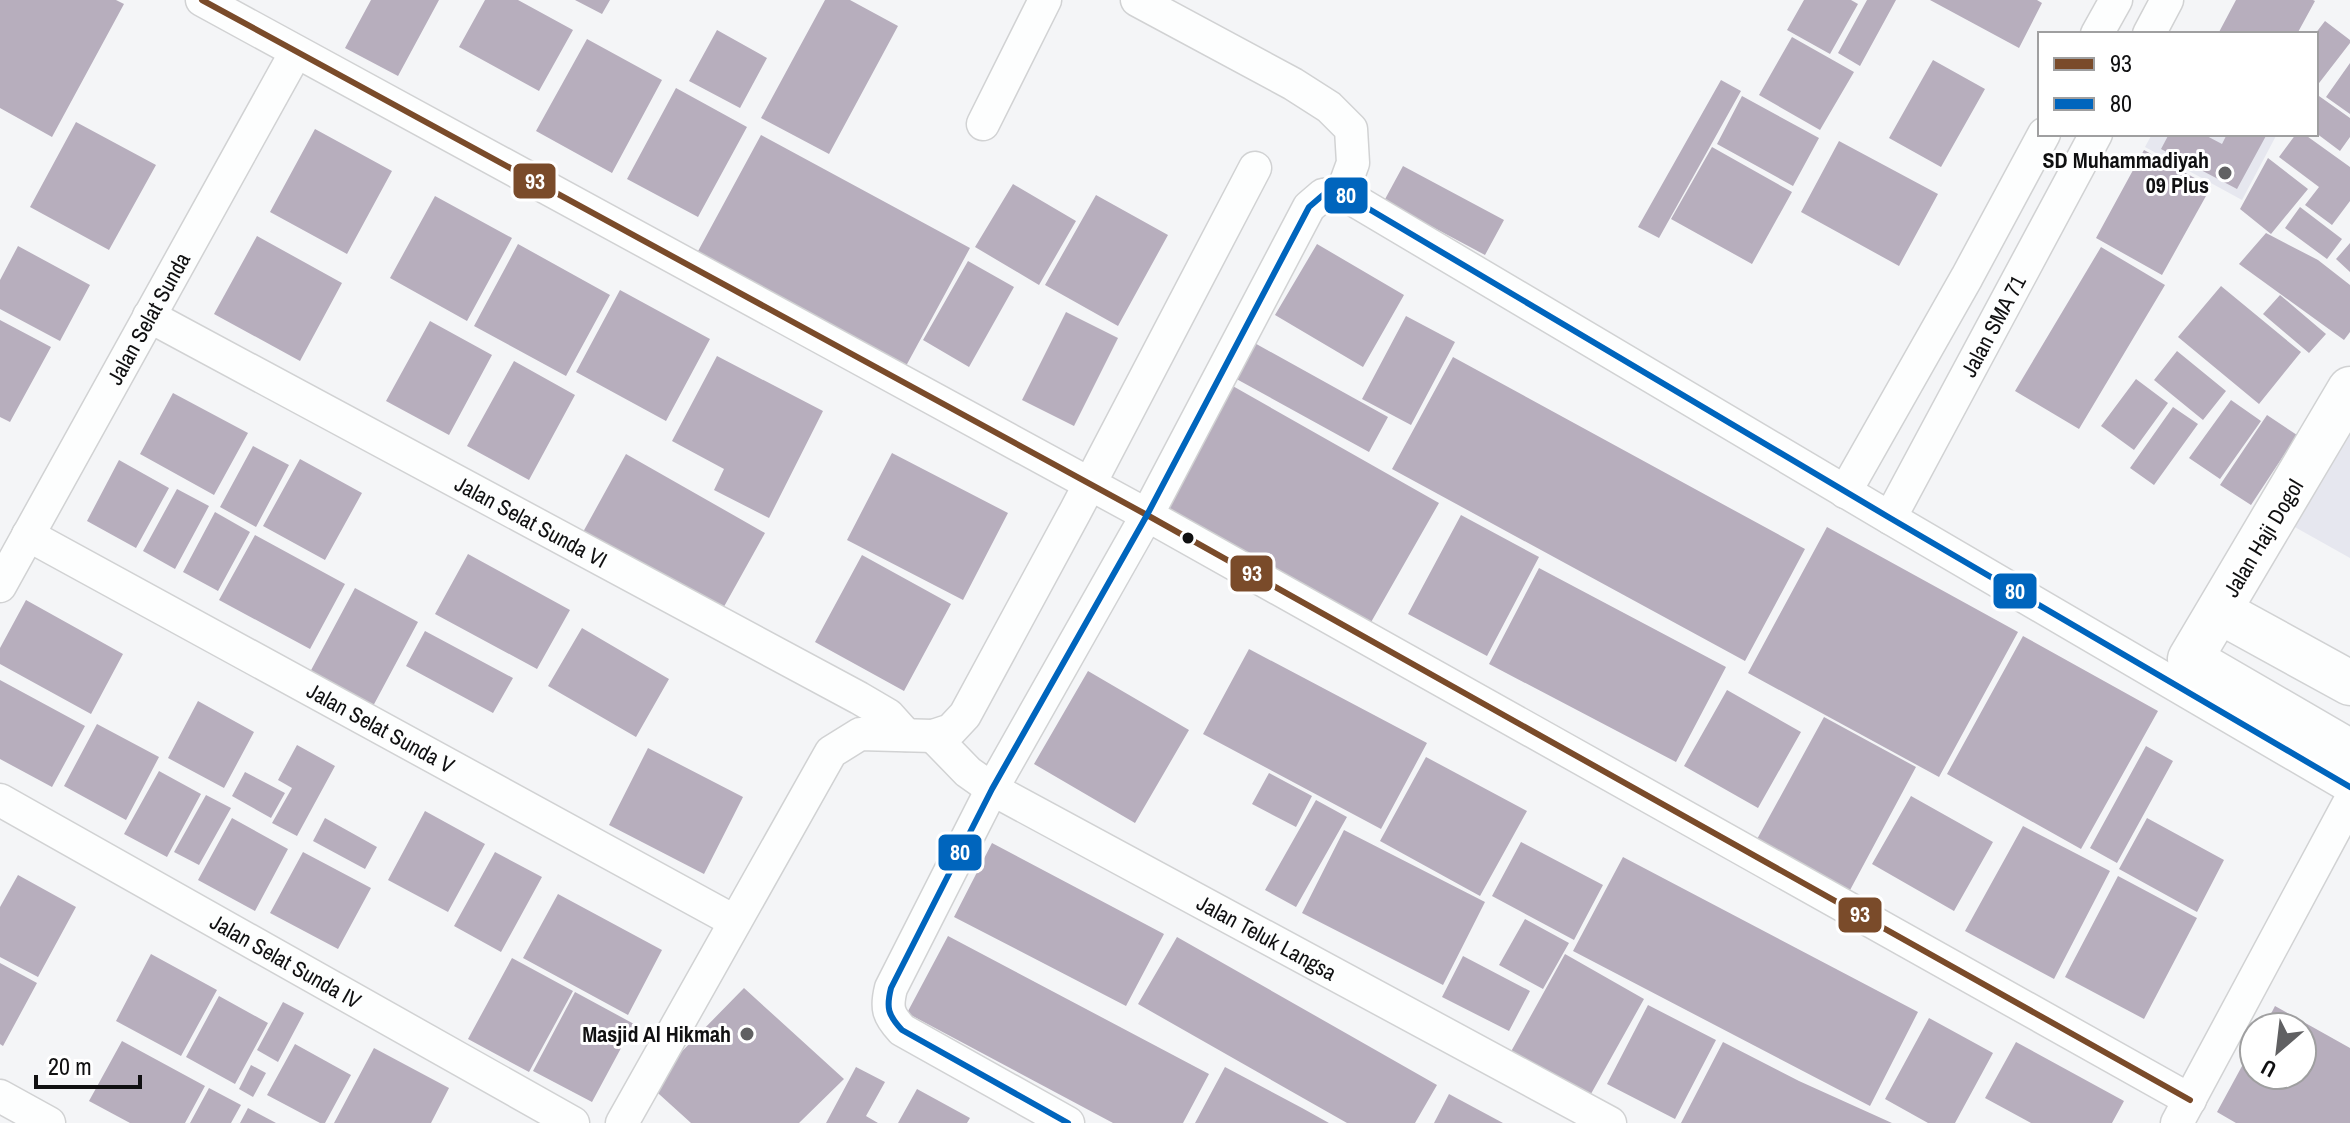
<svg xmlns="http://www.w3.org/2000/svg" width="2350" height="1123" viewBox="0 0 2350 1123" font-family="'Archivo Narrow',sans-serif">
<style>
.built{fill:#e6e7ef}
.building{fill:#b7aebd}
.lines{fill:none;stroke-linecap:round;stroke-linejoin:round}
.street-casing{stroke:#d1d2d3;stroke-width:35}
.secondary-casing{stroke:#d1d2d3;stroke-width:47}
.street{stroke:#fdfefe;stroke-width:32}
.secondary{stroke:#fdfefe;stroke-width:44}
.bus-1-casing{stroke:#fff;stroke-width:12}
.bus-2-casing{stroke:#fff;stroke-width:12}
.bus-1{stroke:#7a4b2a;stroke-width:6}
.bus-2{stroke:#0065bd;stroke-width:6}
.poi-dot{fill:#606062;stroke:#fff;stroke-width:3}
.bus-dot{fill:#101011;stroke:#fff;stroke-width:3}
.labels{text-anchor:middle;stroke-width:6;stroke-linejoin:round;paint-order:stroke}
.poi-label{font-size:22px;font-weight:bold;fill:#101011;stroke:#fff;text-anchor:end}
.street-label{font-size:22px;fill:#101011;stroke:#fff}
.line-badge{stroke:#fff;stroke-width:3}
.badge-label{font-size:22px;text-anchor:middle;font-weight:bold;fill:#fff}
</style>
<rect width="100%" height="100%" fill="#f4f5f7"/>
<path class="built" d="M2152 134H2277L2242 200 2145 147Z
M2350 429V558L2293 526Z"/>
<path class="building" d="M0 0H116L124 4 52 137 0 108Z
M371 0H439L398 76 345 48Z
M485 0H518L573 30 539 91 459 47Z
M575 0H610L602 14Z
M825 0H850L898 26 829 154 761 118Z
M1804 0H1851L1858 4 1830 54 1787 30Z
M1867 0H1896L1860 66 1838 53Z
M1930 0H2037L2042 3 2019 48Z
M2236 0H2313L2315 1 2297 34H2218Z
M2325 21 2350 40V43L2316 87 2315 34Z
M717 30 767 58 740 108 689 81Z
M1792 37 1854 72 1820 130 1759 95Z
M587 39 662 80 612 173 536 131Z
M1933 60 1985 89 1941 167 1889 138Z
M2350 63V114L2326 97Z
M1721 80 1741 91 1659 238 1638 227Z
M676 88 747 127 698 217 627 179Z
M1742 96 1819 138 1793 186 1717 144Z
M2319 96 2350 118V137L2340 151 2316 133V101Z
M76 122 156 165 109 250 30 207Z
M315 129 392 171 347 254 270 212Z
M2169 134H2203L2222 144 2227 134H2267L2237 189 2161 149Z
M2296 134H2304L2350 167V201L2332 225 2305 205 2319 187 2279 157Z
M761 135 970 248 906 366 697 253Z
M1839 141 1938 194 1899 266 1801 212Z
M1712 147 1792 192 1752 264 1671 219Z
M2144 150 2211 187 2162 275 2096 238Z
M2268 158 2308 189 2271 234 2240 209Z
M1403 166 1504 220 1485 255 1384 201Z
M1013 184 1076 221 1039 285 975 247Z
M1096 195 1168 235 1118 326 1045 285Z
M435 196 512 238 467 321 390 278Z
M2300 207 2342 239 2327 259 2285 228Z
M2266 233 2318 260 2350 285V332L2344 340 2239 264Z
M257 236 342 283 300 361 214 314Z
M2350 243V272L2336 259Z
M518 244 610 295 566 376 474 326Z
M1317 244 1404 295 1363 367 1275 315Z
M18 246 90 285 60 341 0 309V280Z
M2101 247 2165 285 2079 429 2015 391Z
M968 261 1014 287 969 367 923 340Z
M2221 286 2301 352 2259 404 2178 337Z
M620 290 710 339 666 421 576 372Z
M2280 295 2326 334 2309 353 2263 314Z
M1066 312 1118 338 1074 426 1022 400Z
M1406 316 1455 342 1411 425 1362 399Z
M0 320 51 347 10 422 0 417Z
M430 321 492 355 449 435 386 401Z
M1251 341 1388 417 1369 452 1231 376Z
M2177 351 2226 391 2203 420 2154 380Z
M717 356 823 411 769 518 714 490 724 469 672 441Z
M1453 357 1805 549 1745 661 1392 469Z
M514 361 575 395 529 480 467 446Z
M2136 379 2168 403 2134 450 2101 426Z
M1231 385 1439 503 1370 624 1162 506Z
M173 393 248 433 214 495 140 454Z
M2231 400 2261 421 2220 479 2189 458Z
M2173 407 2198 424 2154 485 2130 468Z
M2267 415 2297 435 2251 505 2220 485Z
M253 446 289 465 256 527 220 507Z
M892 453 1008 513 963 600 847 540Z
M626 454 765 533 716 621 577 543Z
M300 459 362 493 325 560 263 526Z
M119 460 169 488 136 548 87 521Z
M177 489 209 506 175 569 143 551Z
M215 512 250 532 218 591 183 572Z
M1461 515 1539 557 1487 656 1408 614Z
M1827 527 2018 632 1939 777 1748 673Z
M255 535 345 584 310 649 219 600Z
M468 554 570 610 537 669 435 614Z
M862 555 951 604 904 691 815 642Z
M1539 568 1726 667 1676 762 1489 664Z
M355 588 418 622 372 708 309 674Z
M26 600 123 654 91 714 0 664V648Z
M582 628 669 679 636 737 548 686Z
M425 631 513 678 493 713 406 666Z
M2023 636 2158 711 2081 849 1947 774Z
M1249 649 1427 743 1381 829 1203 734Z
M1088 671 1189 730 1135 823 1034 764Z
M0 680 85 726 52 787 0 759Z
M1727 690 1801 732 1758 808 1684 766Z
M198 701 254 732 224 788 168 758Z
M1824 717 1916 767 1849 892 1756 841Z
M97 724 159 757 126 820 64 786Z
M297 745 335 766 297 836 272 823 292 788 278 780Z
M2146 746 2173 761 2117 863 2090 848Z
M648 748 743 797 704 874 609 825Z
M1426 757 1527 811 1480 896 1380 841Z
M159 771 201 794 167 857 124 834Z
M245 772 285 793 271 818 232 796Z
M1269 773 1312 796 1296 827 1252 804Z
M206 795 231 808 199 865 174 852Z
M1911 796 1993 842 1954 911 1872 864Z
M1316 800 1347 817 1296 907 1265 890Z
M425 811 485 844 448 912 388 880Z
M232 818 288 849 255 911 198 880Z
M325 818 377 847 365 869 313 841Z
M2147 818 2224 860 2197 912 2119 869Z
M2023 826 2110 871 2054 979 1965 931Z
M1344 830 1485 902 1443 985 1302 913Z
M1521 842 1603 885 1574 940 1492 896Z
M992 843 1164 934 1126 1006 954 917Z
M303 852 371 888 338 949 270 913Z
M495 852 542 877 501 952 454 926Z
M1623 857 1918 1012 1870 1106 1573 951Z
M18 875 76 907 38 977 0 957V907Z
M2118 876 2197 918 2144 1019 2065 977Z
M558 894 662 950 628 1015 523 958Z
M1525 919 1569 943 1543 989 1499 965Z
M948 936 1209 1074 1183 1123H1113L907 1013Z
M1177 937 1437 1085 1415 1123H1347L1138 1004Z
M151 954 217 990 181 1056 116 1021Z
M1565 954 1644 999 1587 1101 1508 1057Z
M1463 956 1530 991 1509 1031 1442 997Z
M512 958 573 991 529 1072 468 1039Z
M0 963 37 983 3 1046 0 1044Z
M744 988 844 1079 799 1123H691L649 1085Z
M575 992 634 1024 592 1102 533 1071Z
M219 996 268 1023 235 1084 186 1057Z
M283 1002 304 1013 278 1062 257 1050Z
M1648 1005 1716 1040 1675 1119 1607 1084Z
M2275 1006 2350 1048V1123H2236L2217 1112 2254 1044V1075H2302V1027H2264Z
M1929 1018 1993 1053 1955 1123H1928L1885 1099Z
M122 1041 205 1086 185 1123H130L89 1101Z
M1723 1042 1799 1081 1892 1123H1681Z
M2016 1042 2124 1101 2112 1123H2031L1985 1098Z
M295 1044 351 1075 325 1123H320L267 1095Z
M374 1048 449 1088 431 1123H334Z
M251 1065 266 1073 253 1097 239 1089Z
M856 1067 885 1082 866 1116 878 1123H826Z
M1225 1067 1302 1108 1329 1123H1195Z
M209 1088 241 1105 231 1123H190Z
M917 1089 970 1118 967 1123H898Z
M1449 1094 1503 1123H1434Z
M248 1108 276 1123H240Z"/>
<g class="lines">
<g class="street-casing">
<g id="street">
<path d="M202 0 1147 515 2190 1100"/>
<path d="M1137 0 1293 84 1329 107 1351 129 1353 163 1342 193"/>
<path d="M2097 34 2116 0"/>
<path d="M2149 34 2167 0"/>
<path d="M983 124 1045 0"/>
<path id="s1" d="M149 316 859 698 888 715 906 735"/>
<path d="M1845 492 1967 277 2044 134"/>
<path id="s2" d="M1890 518 2096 134"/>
<path id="s3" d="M28 535 734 921"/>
<path id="s4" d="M0 586 296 52"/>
<path id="s5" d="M933 736 968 772 992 789 1610 1123"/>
<path id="s6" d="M0 800 573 1123"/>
<path d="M0 1096 49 1123"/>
<path d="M622 1123 831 752 860 734 933 736 951 730 965 715 1075 512 1255 168"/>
<path d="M1068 1123 902 1030C888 1015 886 1008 891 988L992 789 1147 515 1309 207 1323 195 1342 193 1890 518 2350 787"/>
<path d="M2177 1123 2350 801"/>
</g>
</g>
<g class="secondary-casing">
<path id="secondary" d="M2350 389 2190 659 2350 752
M2219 611 2350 683"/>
</g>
<use href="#street" class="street"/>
<use href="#secondary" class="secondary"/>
<g class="bus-1-casing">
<path id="bus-1" d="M202 0 1147 515 2190 1100"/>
</g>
<g class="bus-2-casing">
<path id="bus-2" d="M1068 1123 902 1030C888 1015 886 1008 891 988L992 789 1147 515 1309 207 1323 195 1342 193 1890 518 2350 787"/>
</g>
<use href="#bus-1" class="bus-1"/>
<use href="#bus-2" class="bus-2"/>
</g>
<g class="poi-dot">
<circle cx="2225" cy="173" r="8"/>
<circle cx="747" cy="1034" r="8"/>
</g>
<circle class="bus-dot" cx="1188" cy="538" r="7"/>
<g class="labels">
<g class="poi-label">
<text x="2209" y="168">SD Muhammadiyah<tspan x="2209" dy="25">09 Plus</tspan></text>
<text x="731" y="1042">Masjid Al Hikmah</text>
</g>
<g class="street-label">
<text dy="8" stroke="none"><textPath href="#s4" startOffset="306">Jalan Selat Sunda</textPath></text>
<text dy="8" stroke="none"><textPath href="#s2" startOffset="218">Jalan SMA 71</textPath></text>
<text dy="8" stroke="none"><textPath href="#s1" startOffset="434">Jalan Selat Sunda VI</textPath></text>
<text transform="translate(2263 538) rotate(-59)" y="8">Jalan Haji Dogol</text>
<text dy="8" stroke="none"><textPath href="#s3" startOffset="402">Jalan Selat Sunda V</textPath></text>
<text dy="8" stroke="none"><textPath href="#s5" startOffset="392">Jalan Teluk Langsa</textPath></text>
<text dy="8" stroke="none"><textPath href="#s6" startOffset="328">Jalan Selat Sunda IV</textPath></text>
</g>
</g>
<g class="line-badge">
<rect x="512" y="162" width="45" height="38" rx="8" fill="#7a4b2a"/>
<rect x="1323" y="176" width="46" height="39" rx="8" fill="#0065bd"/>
<rect x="1229" y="554" width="45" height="39" rx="8" fill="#7a4b2a"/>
<rect x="1992" y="572" width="46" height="38" rx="8" fill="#0065bd"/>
<rect x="937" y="833" width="46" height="39" rx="8" fill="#0065bd"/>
<rect x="1837" y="896" width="46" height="38" rx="8" fill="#7a4b2a"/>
</g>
<g class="badge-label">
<text x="535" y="189">93</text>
<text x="1346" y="203">80</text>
<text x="1252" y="581">93</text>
<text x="2015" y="599">80</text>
<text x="960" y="860">80</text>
<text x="1860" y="922">93</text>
</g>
<rect x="2038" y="32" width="280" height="104" fill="#ffffff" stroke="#9f9fa0" stroke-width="2"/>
<rect x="2054" y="58" width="40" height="12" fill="#7a4b2a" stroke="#9f9fa0" stroke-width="2"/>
<text x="2110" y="72" font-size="24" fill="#101011">93</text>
<rect x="2054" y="98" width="40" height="12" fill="#0065bd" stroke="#9f9fa0" stroke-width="2"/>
<text x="2110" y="112" font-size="24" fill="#101011">80</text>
<g transform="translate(2278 1051) rotate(208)"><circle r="38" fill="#ffffff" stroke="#9f9fa0" stroke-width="2"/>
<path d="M0-6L14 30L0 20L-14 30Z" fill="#606062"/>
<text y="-12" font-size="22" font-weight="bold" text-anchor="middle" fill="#101011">U</text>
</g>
<path d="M36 1075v12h104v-12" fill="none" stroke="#101011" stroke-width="4"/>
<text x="48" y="1075" font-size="24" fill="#101011" stroke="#ffffff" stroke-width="6" paint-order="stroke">20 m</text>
</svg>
